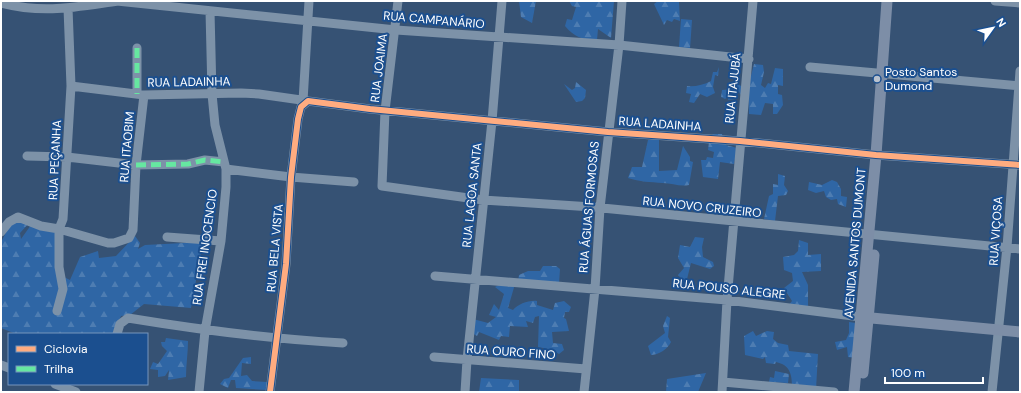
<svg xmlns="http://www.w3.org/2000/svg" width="1021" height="393" viewBox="0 0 1021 393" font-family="'DM Sans',sans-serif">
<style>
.forest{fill:url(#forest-firs)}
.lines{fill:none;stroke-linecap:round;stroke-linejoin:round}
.minor{stroke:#7d92a8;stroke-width:9}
.major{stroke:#7d8ea7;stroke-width:11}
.quiet{stroke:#66e7a1;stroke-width:5;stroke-dasharray:10 5;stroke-linecap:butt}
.cycleway-casing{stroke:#1b4f8f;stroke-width:8}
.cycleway{stroke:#ffac80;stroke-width:6}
.poi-dot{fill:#b9c2ce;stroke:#1b4f8f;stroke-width:1.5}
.labels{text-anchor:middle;stroke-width:4;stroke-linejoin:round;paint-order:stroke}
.street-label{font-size:12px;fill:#fff;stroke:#1b4f8f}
.poi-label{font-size:12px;fill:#fff;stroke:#1b4f8f;text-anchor:start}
</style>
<defs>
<pattern id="forest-firs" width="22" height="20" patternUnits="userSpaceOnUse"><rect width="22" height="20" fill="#2f66a5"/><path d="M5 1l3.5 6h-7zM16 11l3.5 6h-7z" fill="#4e7db2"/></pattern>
</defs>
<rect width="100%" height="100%" fill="#365274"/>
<path class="forest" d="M519 1H536L532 23 521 17Z
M569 1H614L611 38 598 29 597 40C583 40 574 37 565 26L567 19 572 20 576 7 572 6Z
M658 1 679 2 680 21 674 19 672 22 667 20 664 25 654 4Z
M681 19 692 20 690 49 679 47Z
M754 64 763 65 764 72 761 85 765 88 768 83 771 84 775 68 783 69V86L778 85V94L782 95 783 105 777 114H773V104L765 103 761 115 749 114 748 77 751 76Z
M719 67 718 76 715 75 713 87 715 93 707 97 700 94 694 103 689 102 691 94 686 93 687 86C694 87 704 85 711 81L713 72H717Z
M576 82 586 90 585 98 582 101 576 102 564 84 572 90 575 88Z
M738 84 744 88 740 95 739 91 737 93V99L728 100V97L725 99 721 97 722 90 734 89Z
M713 134H722L726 145 737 148 734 164 720 162 718 179 703 177 701 160H706L707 157 713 158 714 152 708 150 709 142 705 141Z
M659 138V171L677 170 683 146 690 157V161L693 162 689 185C680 187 672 183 663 183 650 182 640 182 628 178L632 167H642L648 140Z
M778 174 785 176 784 185 788 191 786 195 778 196 775 221 764 219 769 196 773 194V184L778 185Z
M832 180 837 182 841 189V196L847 197 846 207 838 204 837 199 831 200 826 197 824 191 816 193 808 190 809 182 822 185Z
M18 220 29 223 20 233 21 239 31 225 57 231 64 277 70 280 80 257 98 251 99 258 116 256 135 236 140 243 138 249 145 245 203 242 191 308 144 304 130 315 121 316 114 334H16L1 328V242L11 223Z
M695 237 704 238 702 247 703 257 713 262 714 266 710 269 691 263 686 283 678 275 684 268 678 258 680 245 690 247Z
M799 240 808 243V255L821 254V271L802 272 808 285V306H788L792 301 784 288 793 281 792 273 784 270 783 257 794 255 798 251Z
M543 266H556L560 269 559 284 518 281 519 275 528 271H540Z
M503 283 515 284 508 308 513 310C518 304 529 300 537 301V305L553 310 555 303 564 301 571 307 569 312H565L564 318 566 319 569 331 552 332 553 343 562 344 564 350 559 354 553 350 538 347 539 316 535 317 533 323 526 321 528 327 510 326 509 337 501 336 499 340 479 332 477 336 472 333 473 319 488 323 496 317 489 315 494 304 499 310 504 294 495 287Z
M667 316 670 318 668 337 671 342C668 349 658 355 651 355L648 346 665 333 663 326Z
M849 322 856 323 854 358 848 357 847 347 837 350 835 342 846 340 849 333Z
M753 331 756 336 767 331 774 332 773 339 778 343 788 345 789 351 818 354 816 389 792 387C792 374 790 365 776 362L775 364 766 363 765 357 763 359 745 355 744 336Z
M166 338 188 341C188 353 186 364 186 377L168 380 169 370 165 376 158 377V370L150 369 153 362 158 364 167 351 162 346 161 342H165Z
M251 357V364L242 363 241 376 247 375 252 381 267 382V390L236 388 235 380H231L228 388 220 384 224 379 229 378 243 358Z
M775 371 789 374 788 383 769 382 770 377 774 378Z
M706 373 698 392H666L667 379Z
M481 378 519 380V392H479Z"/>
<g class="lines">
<path class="minor" d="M117 1 396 30 619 45 749 59
M398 1 385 111 382 186 483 200 592 207 1020 249
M995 1 1020 3
M1 3C44 14 75 7 118 1
M137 48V94
M810 67 1020 86
M71 86 144 95 241 93 259 94 308 101
M303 101 309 1
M27 156 67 157 136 165 188 164 205 160 224 162
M226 169 291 177 354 182
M1 232 9 222 18 217 41 226 59 229 108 243H114L129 238 133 230 136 165 144 95
M167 237 221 241
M435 276 727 300 861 317
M57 311 63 289 59 267V229L63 219 71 86 68 8
M117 334 120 324 128 318C201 330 270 339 343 343
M434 357 586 369
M1 365 9 368
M723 382 834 392
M55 384 76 392
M199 392 205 331 221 241 226 187V169L215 125 212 94 210 11
M270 392 286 264 291 177 298 119 301 107 308 101 370 109 608 132 740 141 876 155 1020 165
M465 392 467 360 492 121 502 1
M584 392 595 289 600 208 619 45 622 1
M722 392 727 300 753 1
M992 392 1007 247 1020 71"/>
<path class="major" d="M861 317 1020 332
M863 373 874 255
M854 392 876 155 887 1"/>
<path class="quiet" d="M137 48V94
M136 165 188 164 205 160 224 162"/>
<g class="cycleway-casing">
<path id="cycleway" d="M270 392 286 264 291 177 298 119 301 107 308 101 370 109 608 132 740 141 876 155 1020 165"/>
</g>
<use href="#cycleway" class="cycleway"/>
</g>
<circle class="poi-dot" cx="877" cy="79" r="4"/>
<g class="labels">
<g class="street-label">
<text transform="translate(434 20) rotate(5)" y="4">RUA CAMPANÁRIO</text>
<text transform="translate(379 68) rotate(-83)" y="4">RUA JOAIMA</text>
<text transform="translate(189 82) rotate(-1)" y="4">RUA LADAINHA</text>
<text transform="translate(733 88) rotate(-84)" y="4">RUA ITAJUBÁ</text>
<text transform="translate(660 124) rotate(4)" y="4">RUA LADAINHA</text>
<text transform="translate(127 147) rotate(-85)" y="4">RUA ITAOBIM</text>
<text transform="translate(55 160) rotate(-87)" y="4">RUA PEÇANHA</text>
<text transform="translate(472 195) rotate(-84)" y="4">RUA LAGOA SANTA</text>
<text transform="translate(589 207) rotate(-85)" y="4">RUA ÁGUAS FORMOSAS</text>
<text transform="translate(702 207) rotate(6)" y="4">RUA NOVO CRUZEIRO</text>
<text transform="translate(996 231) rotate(-86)" y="4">RUA VIÇOSA</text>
<text transform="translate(855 243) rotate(-85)" y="4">AVENIDA SANTOS DUMONT</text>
<text transform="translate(205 247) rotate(-82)" y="4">RUA FREI INOCENCIO</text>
<text transform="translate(275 248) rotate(-85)" y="4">RUA BELA VISTA</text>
<text transform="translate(729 289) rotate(6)" y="4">RUA POUSO ALEGRE</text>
<text transform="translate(511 352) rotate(4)" y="4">RUA OURO FINO</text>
</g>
<g class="poi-label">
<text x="885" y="76">Posto Santos<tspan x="885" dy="14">Dumond</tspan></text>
</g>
</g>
<rect width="1021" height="393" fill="none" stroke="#ffffff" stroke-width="4"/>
<rect x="8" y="333" width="140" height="52" fill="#1b4f8f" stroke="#7695bc"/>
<rect x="16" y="346" width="20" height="6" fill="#ffac80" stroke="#7695bc"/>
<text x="44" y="353" font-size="12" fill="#ffffff">Ciclovia</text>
<rect x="16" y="366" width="20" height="6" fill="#66e7a1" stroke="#7695bc"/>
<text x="44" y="373" font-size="12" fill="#ffffff">Trilha</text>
<g transform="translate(993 28) rotate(57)" stroke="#1b4f8f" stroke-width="3" paint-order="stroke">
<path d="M0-3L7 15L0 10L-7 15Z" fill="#ffffff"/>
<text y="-6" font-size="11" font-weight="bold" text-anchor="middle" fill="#ffffff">N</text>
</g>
<path d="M885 377v6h98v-6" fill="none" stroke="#ffffff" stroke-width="2"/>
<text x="891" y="377" font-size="12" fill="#ffffff" stroke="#1b4f8f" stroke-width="3" paint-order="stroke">100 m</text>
</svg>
